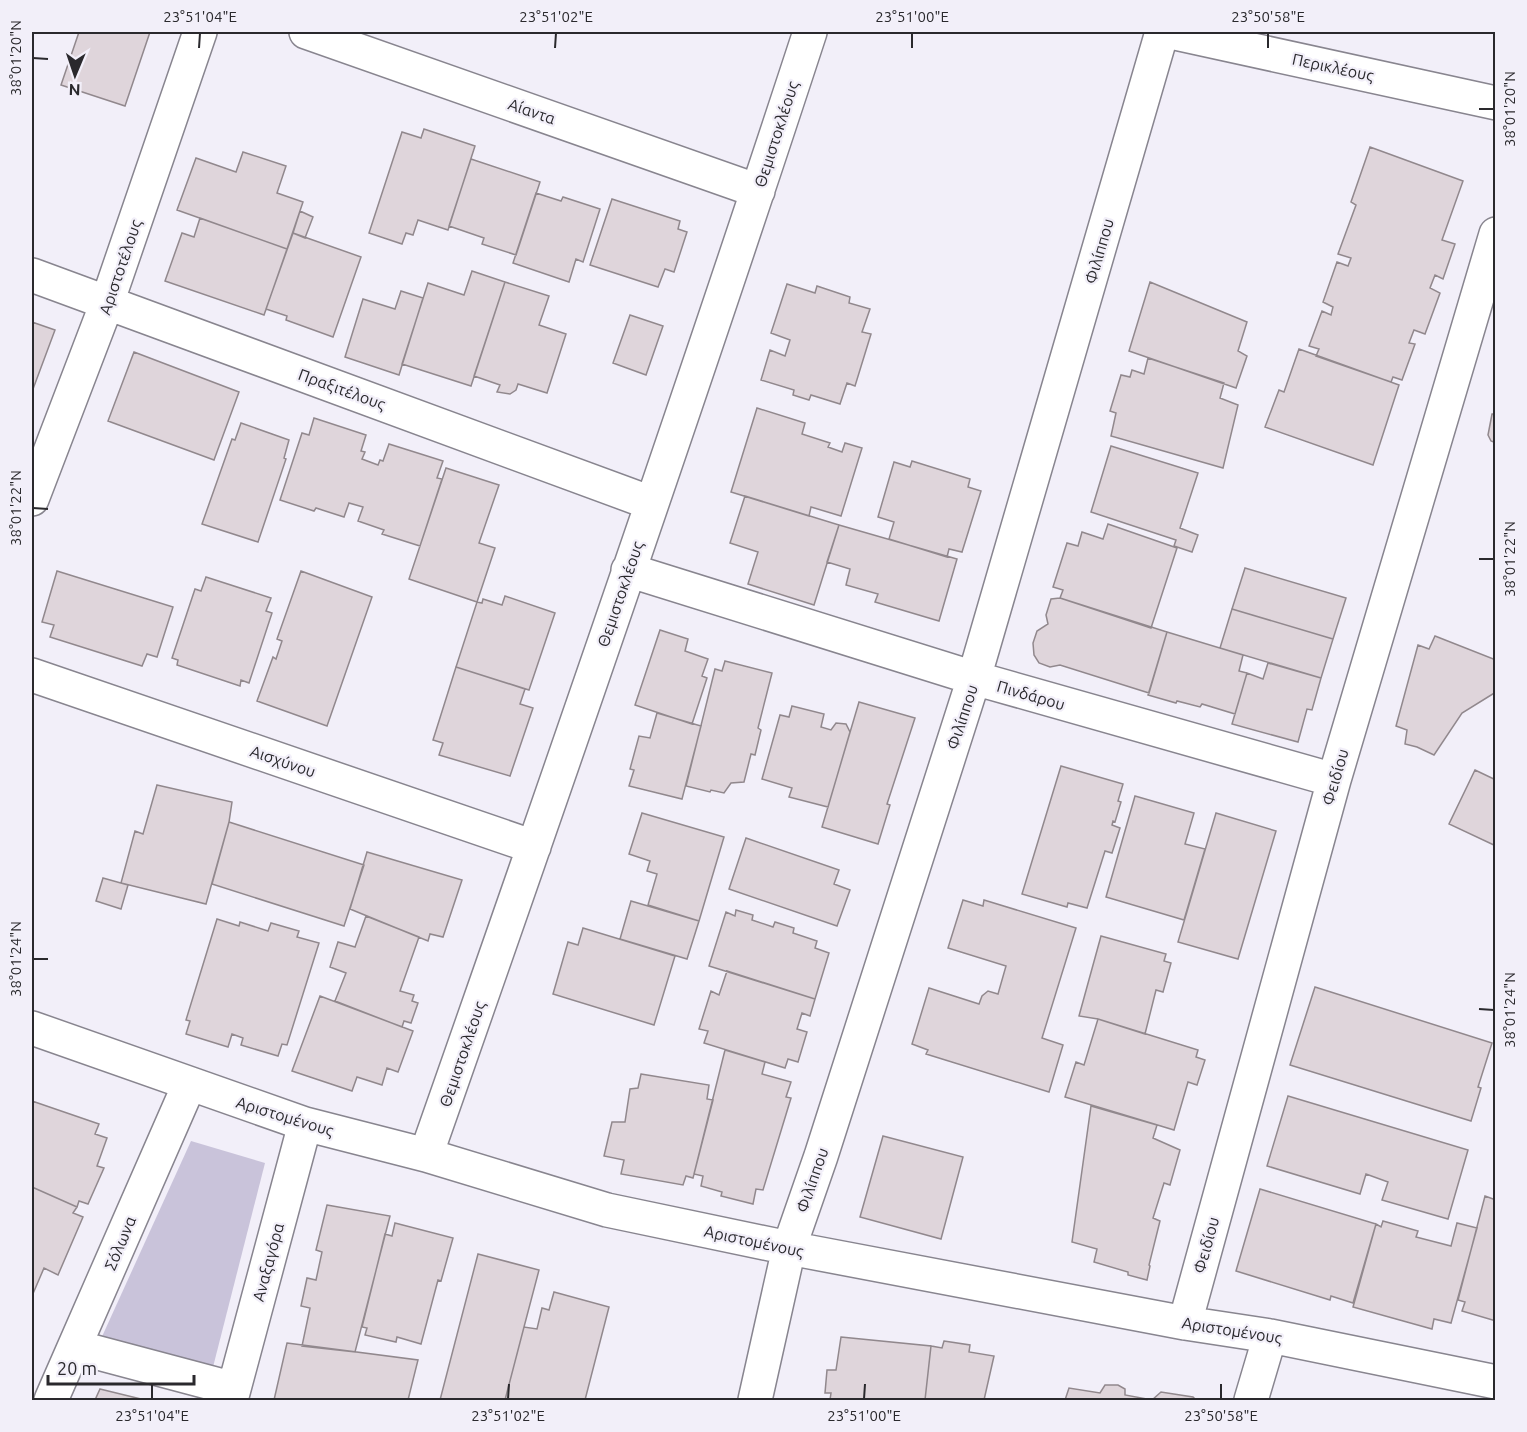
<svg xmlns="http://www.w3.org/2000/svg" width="1527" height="1432" viewBox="0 0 1527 1432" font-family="Ubuntu,sans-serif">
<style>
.green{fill:#c9c3da}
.building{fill:#dfd5db;stroke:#91888d;stroke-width:1.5}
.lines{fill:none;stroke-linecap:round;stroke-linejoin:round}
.minor-casing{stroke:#88858f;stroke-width:36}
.minor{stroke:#fff;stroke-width:33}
.ticks{fill:none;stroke:#2a292d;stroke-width:2}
.labels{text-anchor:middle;stroke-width:4.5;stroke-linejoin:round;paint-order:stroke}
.street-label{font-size:16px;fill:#2a292d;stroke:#f2eff9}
.neatline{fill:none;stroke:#2a292d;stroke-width:2}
.ticks-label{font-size:15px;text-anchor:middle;fill:#2a292d}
</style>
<rect width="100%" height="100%" fill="#f2eff9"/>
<path class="green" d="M191 1141 265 1163 212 1371 100 1341Z"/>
<path class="building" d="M79 32H150L125 106 61 85Z
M424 129 475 146 448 230 418 220 413 235 406 233 402 244 369 233 402 132 421 138Z
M1370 147 1463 181 1442 240 1455 244 1443 279 1435 275 1430 288 1440 293 1425 334 1414 330 1409 343 1415 344 1402 380 1393 377 1391 382 1316 356 1319 349 1309 346 1322 311 1331 315 1333 307 1323 302 1337 262 1348 266 1351 258 1338 254 1356 205 1351 202Z
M243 152 286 166 277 193 303 202 287 249 177 210 196 158 236 172Z
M471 159 540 182 516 255 482 244 484 238 449 226Z
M536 193 561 201 563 197 600 209 583 262 576 259 569 282 513 263Z
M612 199 680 221 678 229 687 232 674 272 665 269 658 287 590 265Z
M300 211 313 217 305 238 293 233Z
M200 218 287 249 264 315 165 281 182 233 194 237Z
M293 233 361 257 333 337 286 320 287 316 266 309Z
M472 271 505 282 471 386 402 364 428 283 464 295Z
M505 282 549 296 539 325 566 334 547 393 518 384 516 390 510 394 497 392 500 385 474 376Z
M1150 282 1247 322 1238 351 1247 356 1236 388 1129 351Z
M787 284 815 293 817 286 850 297 849 303 870 309 862 332 871 334 855 386 847 383 840 404 811 395 809 400 793 395 794 390 761 380 770 350 785 356 790 340 771 333Z
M401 291 423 298 399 375 345 357 363 299 395 309Z
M630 315 663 326 646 375 613 363Z
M32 322 55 330 33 389H32Z
M1299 349 1399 385 1373 465 1265 427 1279 390 1284 392Z
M134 352 239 392 214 460 108 421Z
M1148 358 1224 383 1220 398 1238 405 1223 468 1111 436 1116 413 1110 411 1121 375 1130 377 1132 370 1144 374Z
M757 408 805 423 802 434 830 443 828 447 842 452 845 443 862 448 841 516 811 507 809 516 731 492Z
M1492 414H1496V443L1491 441 1488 435Z
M314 418 366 435 361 451 365 452 362 459 378 465 380 460 383 461 389 444 443 461 437 478 442 479 420 546 382 534 384 530 358 521 363 507 349 503 344 517 316 508 314 511 280 500 302 433 309 435Z
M241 423 289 440 284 458 286 459 258 542 202 524 232 439 235 440Z
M1111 446 1198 473 1180 528 1198 535 1192 552 1174 546 1176 540 1091 512Z
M912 461 970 479 968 487 981 491 962 552 949 549 947 557 889 539 894 522 878 517 894 462 910 467Z
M446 468 499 485 479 543 495 548 477 602 409 579Z
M745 496 839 525 814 605 748 584 758 552 730 543Z
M1108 524 1177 548 1151 628 1060 598 1063 590 1053 587 1067 543 1078 546 1082 532 1103 539Z
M839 525 957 559 939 621 875 602 878 594 846 585 850 569 827 562Z
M1245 568 1346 598 1333 639 1232 609Z
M57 571 173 607 157 657 147 654 142 666 50 637 54 625 42 622Z
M301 571 372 597 327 726 257 701 273 657 276 659 282 641 277 639Z
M206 577 271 598 266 611 272 613 249 683 241 680 240 686 177 665 178 660 172 658 195 589 201 591Z
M505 596 555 613 529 690 456 667 477 602 482 603 483 599 502 605Z
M1060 598 1167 632 1149 693 1060 665 1050 667 1039 663 1034 655 1033 643 1037 631 1048 624 1046 615 1051 599Z
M1232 609 1333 639 1321 678 1220 648Z
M660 630 688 639 685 651 708 659 702 676 707 678 692 724 635 705Z
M1167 632 1243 655 1239 671 1247 673 1235 714 1202 704 1200 707 1177 701 1176 703 1148 695Z
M1435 636 1496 660V692L1462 713 1434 755 1417 747 1405 744 1407 730 1396 726 1418 645 1429 649Z
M725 661 772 673 758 728 761 730 755 755 751 754 744 782 731 783 724 793 711 790 710 792 686 786 715 669 722 671Z
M1268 663 1321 678 1312 710 1307 709 1298 742 1232 724 1247 673 1263 679Z
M456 667 525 689 520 704 533 708 510 776 439 755 443 743 433 740Z
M859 702 915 718 887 804 890 805 878 844 822 827Z
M792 706 824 714 821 727 831 730 836 723 846 724 850 732 828 807 789 797 792 788 762 779 780 715 789 717Z
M657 713 701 726 682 799 629 786 634 770 630 769 639 736 650 738Z
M1061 766 1123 784 1118 801 1121 802 1115 822 1113 821 1112 825 1120 828 1112 853 1105 851 1087 908 1068 903 1067 907 1022 894Z
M1475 770 1496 780V846L1449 824Z
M157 785 232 802 229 822 206 904 121 883 135 831 143 834Z
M1135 796 1194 813 1185 844 1205 849 1184 920 1106 897Z
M642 813 724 837 699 921 648 905 657 874 647 871 650 861 629 854Z
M1216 813 1276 831 1238 959 1178 942Z
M229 822 364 865 344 926 212 884Z
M746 838 839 870 834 884 850 890 837 926 729 889Z
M367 852 462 880 443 937 430 934 428 941 350 909Z
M103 878 128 885 121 909 96 901Z
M963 900 983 906 984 900 1076 928 1042 1038 1063 1045 1049 1092 926 1054 928 1050 912 1044 929 988 979 1004 982 996 988 991 998 994 1006 966 948 948Z
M631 901 699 921 687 959 620 939Z
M736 910 753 915 752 920 773 927 775 922 794 928 793 933 817 941 815 948 829 953 815 999 709 966 726 912 735 916Z
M366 916 419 937 400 991 414 995 412 1001 418 1003 411 1023 404 1021 402 1027 335 1001 346 973 330 967 338 942 355 947Z
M217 919 239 926 240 922 268 931 271 923 299 931 297 937 319 943 287 1045 282 1044 278 1056 241 1045 243 1038 232 1034 228 1047 186 1034 190 1021 186 1020Z
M583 928 675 956 654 1025 553 994 568 942 578 945Z
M1101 936 1166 954 1164 961 1171 963 1163 992 1156 990 1145 1034 1098 1019 1079 1016Z
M727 971 815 999 810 1016 802 1013 797 1029 807 1032 798 1062 788 1059 785 1068 704 1043 708 1031 699 1029 711 991 719 995Z
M1315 987 1492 1043 1478 1087 1481 1088 1471 1121 1290 1065Z
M320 996 413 1031 398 1072 387 1068 382 1085 357 1077 352 1091 292 1071Z
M1098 1019 1198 1050 1196 1057 1205 1060 1197 1085 1188 1082 1174 1130 1065 1097 1076 1062 1084 1065Z
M725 1050 765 1062 762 1074 791 1082 786 1097 791 1098 763 1190 756 1189 753 1204 721 1196 722 1192 701 1186 703 1176 694 1174Z
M641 1074 709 1085 707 1099 713 1100 693 1178 686 1176 683 1185 621 1174 624 1160 604 1156 612 1122H625L630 1089 638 1088Z
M1288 1096 1468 1150 1448 1219 1382 1200 1388 1182 1366 1174 1360 1194 1267 1166Z
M32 1101 99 1124 95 1134 107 1138 97 1166 104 1168 88 1204 79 1201 77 1207 32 1187Z
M1091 1106 1157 1125 1153 1138 1180 1150 1170 1185 1164 1183 1153 1218 1160 1221 1149 1265 1150 1266 1147 1280 1128 1275V1272L1094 1262 1097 1249 1072 1242Z
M883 1136 963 1157 941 1239 860 1217Z
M32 1187 77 1207 73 1213 83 1217 58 1275 44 1268 32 1296Z
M1260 1189 1376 1224 1353 1303 1331 1296 1330 1300 1236 1271Z
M1485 1196 1496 1200V1321L1462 1311 1465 1302 1458 1300Z
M327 1205 390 1216 355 1352 302 1346 310 1308 301 1306 307 1278 316 1280 322 1252 316 1250Z
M1383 1221 1418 1231 1416 1237 1451 1246 1457 1223 1477 1228 1451 1323 1434 1319 1432 1329 1353 1307 1376 1224 1381 1227Z
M395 1223 453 1238 441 1281 438 1280 421 1344 397 1337 396 1342 365 1335 367 1328 362 1327 385 1234 392 1236Z
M478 1254 539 1270 524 1327 505 1400H440Z
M554 1292 609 1307 585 1400H505L524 1327 537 1329 542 1308 549 1310Z
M841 1337 931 1346 925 1400H830L831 1393H825L827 1370H836Z
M944 1341 970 1345 969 1352 994 1356 984 1400H925L931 1346 942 1348Z
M287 1343 418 1360 408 1400H274Z
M1105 1385H1118L1125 1389V1395L1152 1400 1161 1392 1193 1397 1196 1400H1065L1069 1388 1100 1393Z
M100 1389 145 1400H95Z"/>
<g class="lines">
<g class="minor-casing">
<path id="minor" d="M306 32 758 191
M1170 32 1496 103
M32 275 651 503
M32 499 107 303 200 32
M628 570 974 678 1334 780
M32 675 534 847
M32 1028 305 1124 426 1155 607 1210 789 1248 1185 1323 1270 1336 1496 1382
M426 1155C557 782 687 408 810 32
M1185 1323 1334 780 1496 234
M76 1347 234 1389
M51 1400 189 1085
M231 1400 305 1124
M755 1400 789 1248 821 1156 974 678 1162 32
M1251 1400 1270 1336"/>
</g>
<use href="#minor" class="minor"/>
</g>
<path class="ticks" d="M199 48 200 33M555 48 556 33M912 48V33M1268 48V33M33 58 48 59M1479 109H1494M33 508 48 509M1479 559H1494M33 959H48M1479 1009 1494 1010M152 1399V1384M508 1399 509 1384M864 1399 865 1384M1221 1399V1384"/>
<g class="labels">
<g class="street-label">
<text transform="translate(1333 67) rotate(12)" y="6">Περικλέους</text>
<text transform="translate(532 111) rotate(19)" y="6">Αίαντα</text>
<text transform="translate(776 134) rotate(-72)" y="6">Θεμιστοκλέους</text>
<text transform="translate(1099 251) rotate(-74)" y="6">Φιλίππου</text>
<text transform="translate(120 267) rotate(-71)" y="6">Αριστοτέλους</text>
<text transform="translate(342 389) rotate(20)" y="6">Πραξιτέλους</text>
<text transform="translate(620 594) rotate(-71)" y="6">Θεμιστοκλέους</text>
<text transform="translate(1031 695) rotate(16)" y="6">Πινδάρου</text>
<text transform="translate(962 717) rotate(-72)" y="6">Φιλίππου</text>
<text transform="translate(283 761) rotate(19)" y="6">Αισχύνου</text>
<text transform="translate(1335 777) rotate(-74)" y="6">Φειδίου</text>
<text transform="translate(462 1054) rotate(-71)" y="6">Θεμιστοκλέους</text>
<text transform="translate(285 1116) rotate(17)" y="6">Αριστομένους</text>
<text transform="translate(812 1180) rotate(-71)" y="6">Φιλίππου</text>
<text transform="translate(754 1241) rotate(12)" y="6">Αριστομένους</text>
<text transform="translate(120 1243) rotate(-67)" y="6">Σόλωνα</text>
<text transform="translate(1206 1245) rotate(-75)" y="6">Φειδίου</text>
<text transform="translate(268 1262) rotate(-75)" y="6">Αναξαγόρα</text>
<text transform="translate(1232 1330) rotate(9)" y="6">Αριστομένους</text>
</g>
</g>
<rect width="1527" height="1432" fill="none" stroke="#f2eff9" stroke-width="66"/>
<g transform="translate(75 75) rotate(182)" stroke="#f2eff9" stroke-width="4.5" paint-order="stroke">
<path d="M0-4.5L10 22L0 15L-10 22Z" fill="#2a292d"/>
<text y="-9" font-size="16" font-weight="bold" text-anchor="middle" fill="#2a292d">N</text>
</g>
<path d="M48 1375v9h146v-9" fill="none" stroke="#2a292d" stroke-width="3"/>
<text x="57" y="1375" font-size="18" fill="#2a292d" stroke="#f2eff9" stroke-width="4.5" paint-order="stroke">20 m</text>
<rect x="33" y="33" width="1461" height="1366" class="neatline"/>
<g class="ticks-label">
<text x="200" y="22">23°51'04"E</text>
<text x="556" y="22">23°51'02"E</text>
<text x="912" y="22">23°51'00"E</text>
<text x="1268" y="22">23°50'58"E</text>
<text transform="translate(16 58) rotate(-90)" y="5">38°01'20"N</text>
<text transform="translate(1510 109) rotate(-90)" y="5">38°01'20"N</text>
<text transform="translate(16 508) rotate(-90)" y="5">38°01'22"N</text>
<text transform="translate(1510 559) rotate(-90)" y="5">38°01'22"N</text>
<text transform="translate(16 959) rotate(-90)" y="5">38°01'24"N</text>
<text transform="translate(1510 1010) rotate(-90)" y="5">38°01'24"N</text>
<text x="152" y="1421">23°51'04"E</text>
<text x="508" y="1421">23°51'02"E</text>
<text x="864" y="1421">23°51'00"E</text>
<text x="1221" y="1421">23°50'58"E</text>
</g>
</svg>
